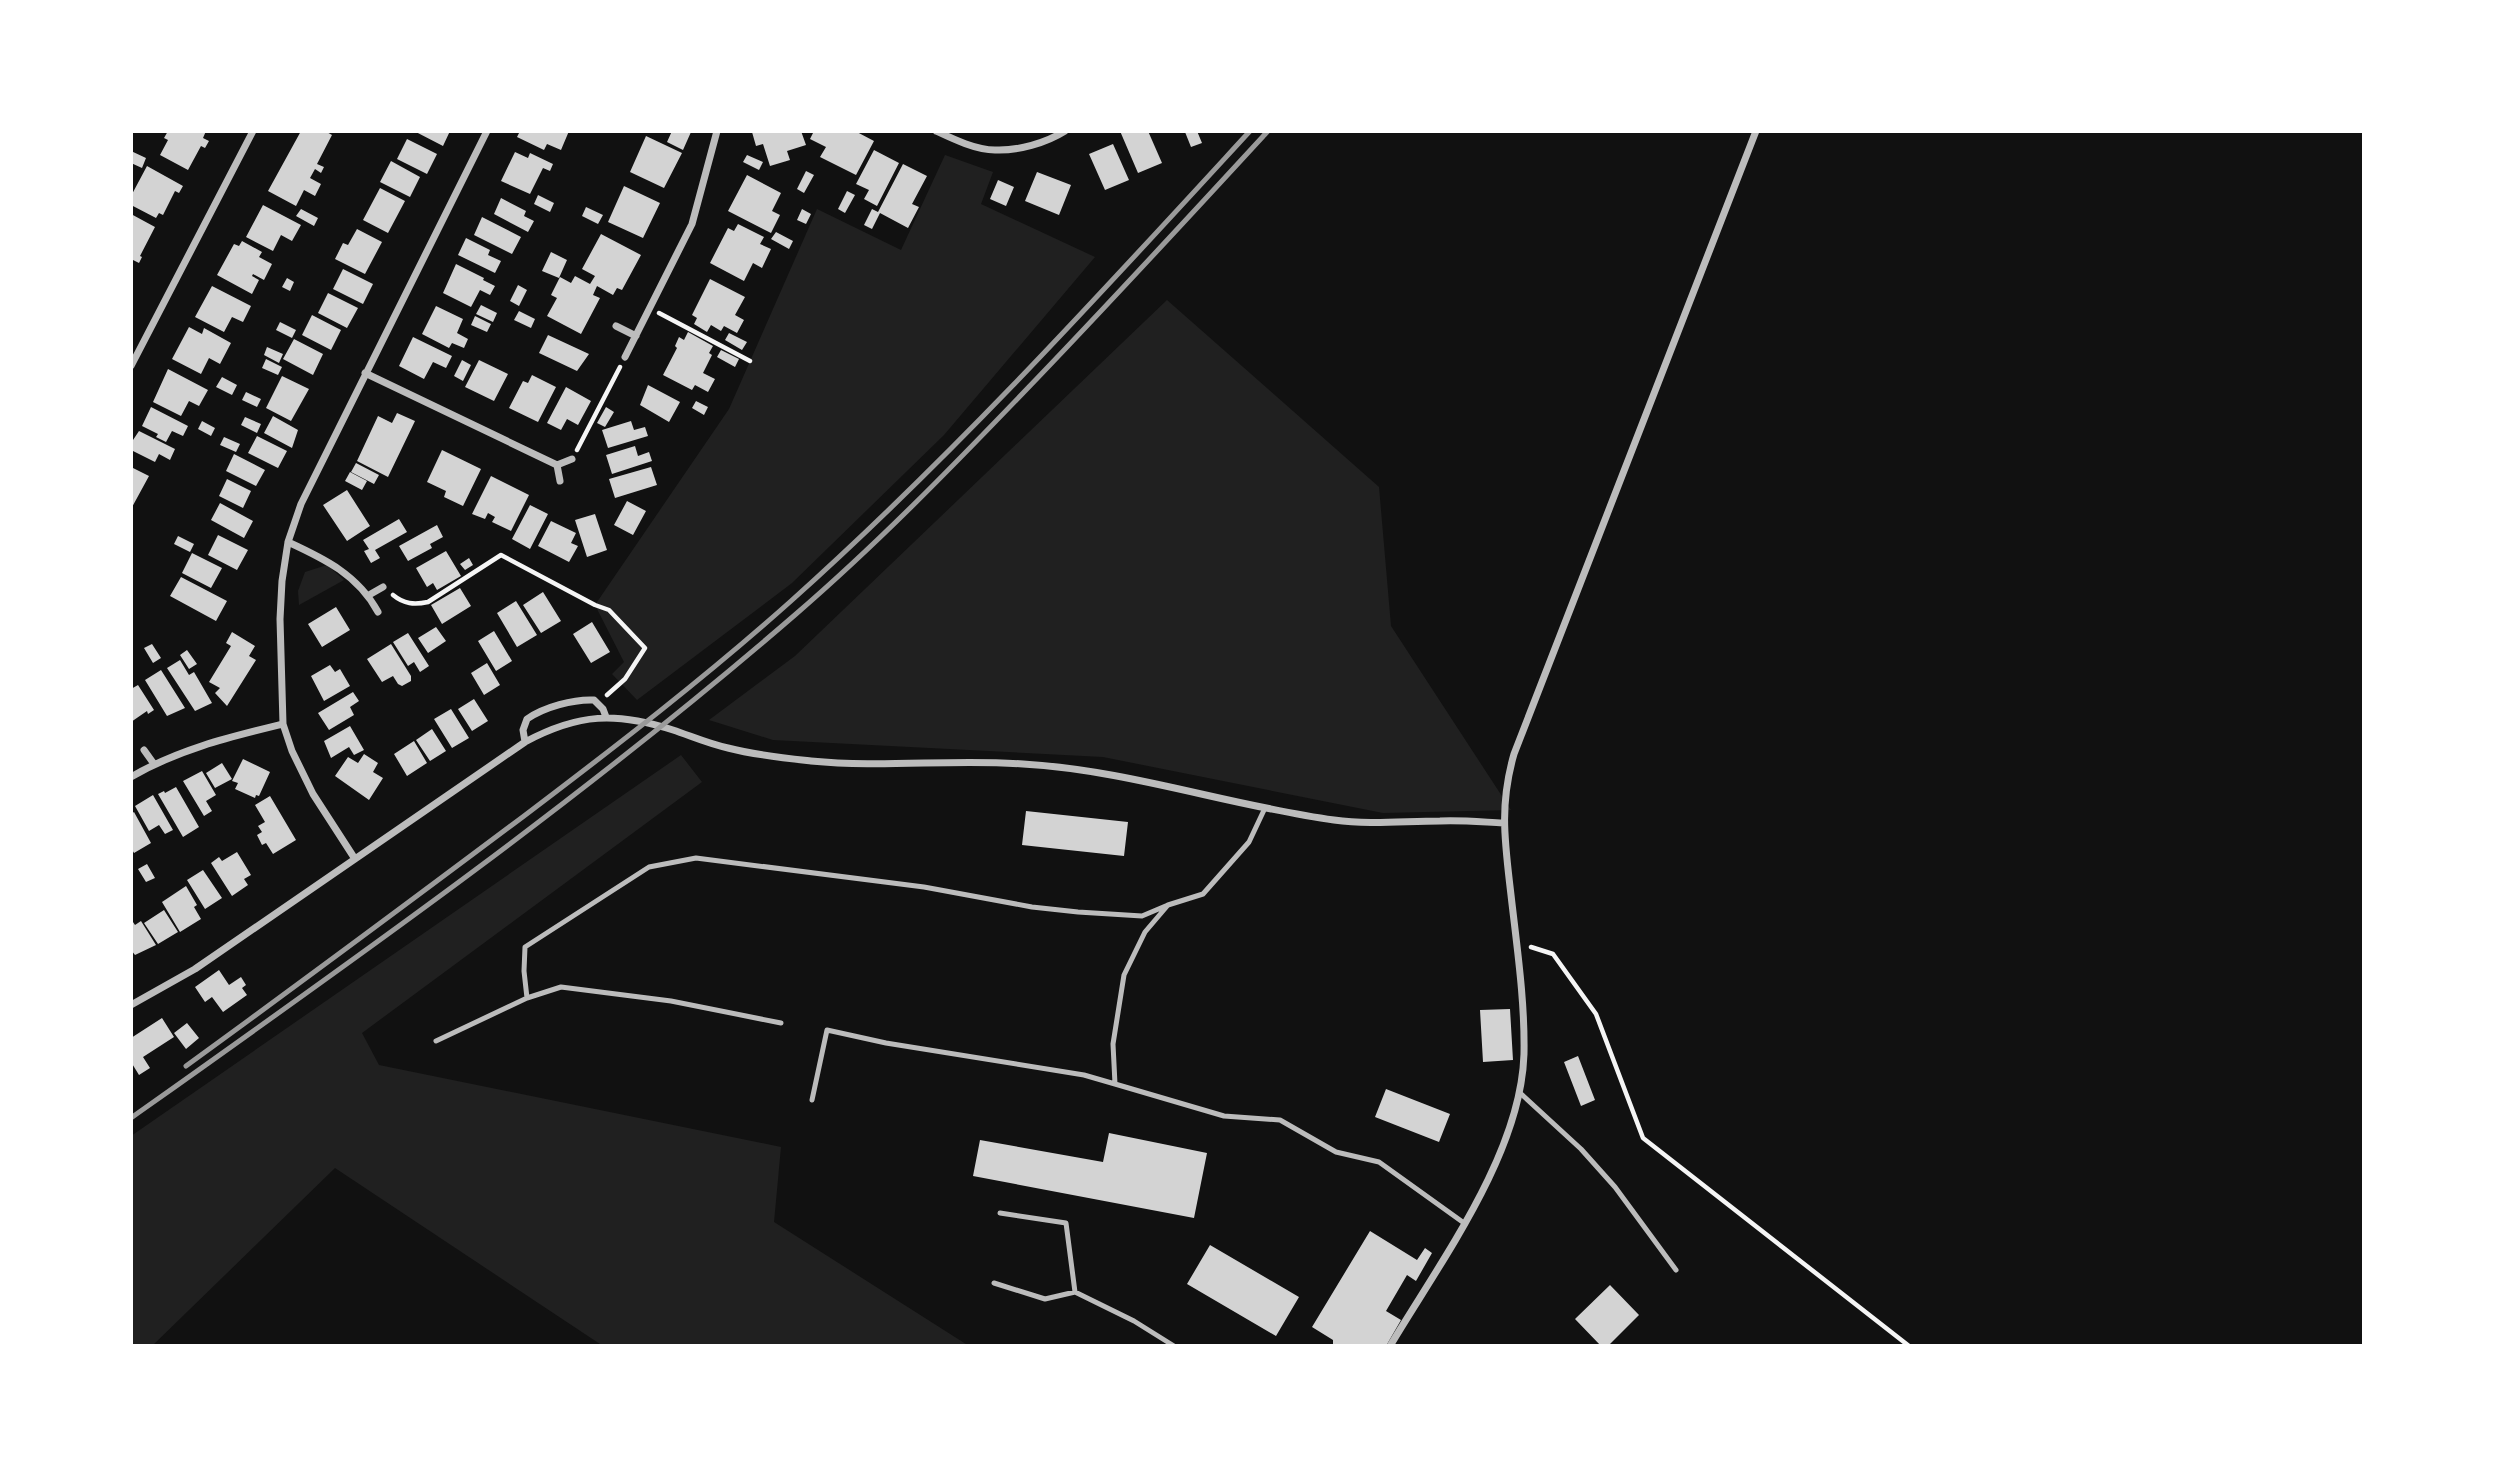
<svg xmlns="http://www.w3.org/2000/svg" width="2495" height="1477" viewBox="0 0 2495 1477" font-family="'Asap Condensed',sans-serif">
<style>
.green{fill:#202020}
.building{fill:#d3d3d3}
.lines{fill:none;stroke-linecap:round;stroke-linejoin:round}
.path{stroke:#f5f5f5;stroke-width:4.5}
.service{stroke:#bcbcbc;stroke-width:5}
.minor{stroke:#bcbcbc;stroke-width:7}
.rail{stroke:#9a9a9a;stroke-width:5}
</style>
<rect width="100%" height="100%" fill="#111"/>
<path class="green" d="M945 155 993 172 981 204 1095 257 944 435 792 583 637 700 612 674 624 662 595 605 729 409 817 209 901 250Z
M1167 300 1379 487 1391 626 1511 810 1383 813 1103 757 773 740 709 720 795 656Z
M327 565 344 580 299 605 298 591 305 572Z
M681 755 702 782 362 1033 379 1065 781 1147 774 1222 969 1346H603L335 1168 152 1346H131V1136Z"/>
<path class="building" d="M168 131H206L203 138 209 141 205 148 201 146 188 170 160 155 168 140 164 138Z
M301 131H325L332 135 317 164 324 167 321 173 315 169 310 178 321 184 315 196 304 190 296 206 268 191Z
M414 131H450L443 146Z
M520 131H569L561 150 547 144 544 150 517 137Z
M672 131 691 132 683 150 667 142Z
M801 131 806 145 787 151 790 160 770 166 763 144 756 146 752 132Z
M814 131H855L874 141 856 175 820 157 826 147 810 139Z
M1120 131H1148L1162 163 1138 173Z
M1197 131 1202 143 1191 147 1185 132Z
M646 136 682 153 664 188 630 172Z
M407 139 437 154 427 174 397 159Z
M1113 144 1129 180 1105 190 1089 154Z
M874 150 899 163 877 206 864 199 869 190 856 184Z
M131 151 146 158 142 168 131 163Z
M515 152 528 158 530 153 553 164 550 171 543 168 530 194 501 181Z
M747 155 763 162 759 170 743 162Z
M391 161 420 177 410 197 380 182Z
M903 164 927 176 912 204 919 207 908 228 880 213 872 229 864 225 872 209 878 212Z
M147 166 183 186 179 193 175 191 163 215 159 213 156 218 131 205V196Z
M806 171 814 175 804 193 797 189Z
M1037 172 1071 185 1059 215 1025 201Z
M747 175 781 193 772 211 780 215 771 233 728 211Z
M998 180 1014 187 1006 206 990 199Z
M624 186 660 203 643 238 608 222Z
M380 188 405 201 388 233 363 220Z
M847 191 855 195 845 213 838 209Z
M538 195 554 203 550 212 534 204Z
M501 198 526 211 524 216 534 221 528 232 494 214Z
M263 205 301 225 292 241 281 235 273 251 246 237Z
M586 207 603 215 598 224 582 216Z
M301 209 318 218 314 226 296 216Z
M802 209 811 214 806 224 797 220Z
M131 214 155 227 140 256 142 257 139 263 131 259Z
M482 217 521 237 512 254 474 235Z
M738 224 764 237 760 244 771 249 762 268 753 263 744 281 710 263 728 228 734 231Z
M357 229 382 242 365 274 335 259 343 243 348 245Z
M776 232 793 241 789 249 771 239Z
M601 234 641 255 622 290 617 288 613 295 597 286 593 295 600 298 581 334 547 316 557 298 551 295 560 277 571 283 575 276 590 284 595 276 582 269Z
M466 238 490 250 488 255 501 261 495 273 458 255Z
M242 241 262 252 259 257 272 264 264 280 253 274 252 276 259 280 252 294 217 275 234 244 239 246Z
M551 252 567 260 559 278 542 271Z
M456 264 484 278 483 280 495 286 490 295 480 290 471 307 443 293Z
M343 269 373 284 363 304 333 289Z
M287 278 294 282 290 291 282 287Z
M710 279 745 297 735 315 744 320 737 333 724 326 721 331 711 325 707 332 694 324 697 318 692 315Z
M518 285 527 290 519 306 510 301Z
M212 286 251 306 243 322 232 317 224 332 195 317Z
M328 293 358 308 347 328 318 313Z
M481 305 497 313 493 322 476 314Z
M436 306 463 319 457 333 468 339 464 348 452 343 449 348 422 334Z
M519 311 535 319 531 328 514 320Z
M312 315 341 330 331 350 302 335Z
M475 316 491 324 487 332 471 325Z
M280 322 296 330 292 338 276 330Z
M189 327 202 334 204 328 231 343 220 364 209 358 201 374 172 359Z
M688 332 713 346 709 353 712 355 703 373 715 379 708 392 695 385 692 390 663 375 677 348 675 346 679 337 684 340Z
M729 333 747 342 742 350 725 340Z
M548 335 589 354 577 371 539 353Z
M413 337 452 356 446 368 433 362 424 379 399 366Z
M294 339 323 354 313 375 283 359Z
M267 347 283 354 279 363 264 355Z
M721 350 739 359 735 367 717 357Z
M266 359 282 367 278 375 262 368Z
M462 360 471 365 463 381 454 376Z
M479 360 508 374 494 401 465 387Z
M168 369 208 390 199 406 189 401 181 416 153 402Z
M532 375 556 387 538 422 509 408 523 381 528 383Z
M282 376 309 389 291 421 266 408Z
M222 377 237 385 232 395 216 387Z
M648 385 680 402 669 422 640 405Z
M566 387 591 401 578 425 567 419 561 430 547 423Z
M246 392 261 399 257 407 242 400Z
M696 401 708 407 704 415 692 408Z
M151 407 188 426 183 436 172 431 166 442 156 437 158 434 142 426Z
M606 407 614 412 605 427 597 423Z
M397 413 415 421 388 477 357 461 378 416 392 423Z
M273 416 298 430 292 448 264 433Z
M245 417 261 424 257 433 241 425Z
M202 421 215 428 211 436 198 429Z
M631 421 634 430 645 427 648 436 608 448 602 430Z
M139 431 175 449 170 460 159 454 155 462 131 450V443Z
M257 436 287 451 278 468 248 453Z
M224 437 240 444 236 452 220 445Z
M635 446 638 456 649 452 652 461 612 474 606 455Z
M442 450 481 469 463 506 444 497 446 491 427 482Z
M234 454 265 470 256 486 226 471Z
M356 463 379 475 374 484 351 472Z
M131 467 149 476 131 509Z
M651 467 657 485 615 498 609 479Z
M350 472 367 481 362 490 345 481Z
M491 476 529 495 511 531 492 522 495 517 488 513 485 519 472 514Z
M227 479 251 491 243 508 219 496Z
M347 490 370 526 347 541 323 505Z
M627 501 646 511 633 535 614 525Z
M220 503 253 521 244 538 211 520Z
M530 505 548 514 530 549 512 539Z
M595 514 607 550 587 557 575 520Z
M399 519 407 532 375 550 380 558 371 563 364 551 369 549 363 540Z
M551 521 576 533 571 543 578 546 569 562 538 546Z
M437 525 443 537 430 544 432 548 408 561 399 546Z
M218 535 248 550 237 570 208 555Z
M178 536 194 544 190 552 174 544Z
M446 551 461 576 437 590 433 583 427 587 416 568Z
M192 553 222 568 211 588 182 573Z
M469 558 473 565 465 570 460 564Z
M181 577 227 601 216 621 170 596Z
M460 588 471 606 442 624 431 605Z
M543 592 561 621 541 633 523 605Z
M516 601 537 635 517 647 497 613Z
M336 607 350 630 322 647 308 624Z
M592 622 610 652 591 663 573 634Z
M436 627 446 641 428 653 418 638Z
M494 631 512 661 496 671 478 641Z
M232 632 255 646 249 656 256 660 227 706 215 693 220 688 209 682 231 646 226 643Z
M408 633 429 666 420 672 414 662 408 666 393 642Z
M152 644 161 658 153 663 144 648Z
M391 644 411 676V681L402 686 398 684 393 676 382 682 367 659Z
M187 650 197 664 189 669 180 655Z
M180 660 189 675 194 672 212 703 195 711 167 668Z
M487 663 500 685 484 695 471 673Z
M330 665 335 672 340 669 350 686 324 701 311 676Z
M161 670 185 708 167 716 145 680Z
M138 685 154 710 148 714 147 711 131 722V689Z
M353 692 359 701 350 707 354 715 329 730 318 713Z
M474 699 488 721 472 731 458 709Z
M451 709 469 738 452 748 434 719Z
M350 726 364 750 354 755 349 747 331 758 324 741Z
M432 729 446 751 430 761 416 740Z
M414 741 427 763 407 776 394 754Z
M364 754 378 763 373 772 383 778 369 800 335 776 348 757 358 763Z
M243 759 270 772 259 796 256 795 255 798 235 789 238 783 232 781Z
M222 763 232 779 215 788 206 773Z
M202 771 216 795 206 801 212 811 204 816 183 781Z
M176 787 199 827 183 837 158 794 164 791 165 793Z
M153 795 173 830 165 834 159 825 149 831 135 806Z
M270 796 296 840 273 854 266 843 262 845 257 835 262 832 258 826 265 822 255 805Z
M1026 811 1128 822 1124 856 1022 845Z
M134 812 151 843 134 853 131 848V814Z
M237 852 251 875 244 879 248 885 232 896 211 863 219 857 222 861Z
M147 864 155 878 146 882 138 869Z
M203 870 222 898 205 909 187 880Z
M186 886 197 905 194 907 201 919 180 932 162 902Z
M164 910 178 932 158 944 144 923Z
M131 919 135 925 141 921 156 945 135 955 131 950Z
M219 970 229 985 241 977 246 985 242 988 247 995 223 1012 212 997 205 1002 195 987Z
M1510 1009 1513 1060 1483 1062 1480 1010Z
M162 1018 174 1037 143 1057 150 1068 139 1075 131 1062V1038Z
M187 1023 199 1038 186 1049 174 1033Z
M1578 1056 1595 1100 1581 1106 1564 1062Z
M1386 1089 1450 1114 1439 1142 1375 1117Z
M1109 1133 1207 1153 1194 1218 973 1176 980 1140 1103 1162Z
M1370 1231 1417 1260 1425 1248 1432 1253 1416 1281 1407 1275 1386 1311 1401 1320 1386 1346H1333V1340L1312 1327Z
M1210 1245 1299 1297 1276 1336 1187 1284Z
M1610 1285 1639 1315 1608 1346H1601L1575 1319Z"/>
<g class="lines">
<path class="path" d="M659 313 750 361
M577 450 620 367
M393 595C404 604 414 605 428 602L501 555 595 605 609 610 645 648 625 679 607 695
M1531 947 1553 954 1596 1014 1643 1138 1909 1346"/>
<path class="service" d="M1265 808 1249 842 1203 894 1168 905 1145 932 1124 975 1113 1044 1115 1084 1224 1116 1280 1120 1336 1152 1379 1162 1464 1223
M527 998 561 987 671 1001 781 1023
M436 1041 527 998 524 971 525 947 649 867 696 858 924 887 1032 907 1078 912 1142 916 1168 905
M1519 1092 1581 1149 1615 1187 1676 1270
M812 1100 827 1030 886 1043 1084 1075 1115 1084
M1000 1213 1066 1223 1075 1292
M994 1283 1045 1299 1075 1292 1134 1321 1174 1346"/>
<path class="minor" d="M936 131C953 139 976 150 995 150 1018 151 1046 143 1065 131
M616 326 636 336
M625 357 692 224 717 131
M131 366 253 131
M365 373 557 465 572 459
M557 465 560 481
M288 542C325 559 358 575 378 612
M369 595 383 587
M525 742 523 730 527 719C544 707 574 699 594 700L603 709 606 717
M144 750 154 764
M131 777C179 749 230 737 283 724
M355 859 313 794 292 751 283 724 280 619 282 581 288 542 301 504 487 131
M131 1005 195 969 525 742C579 713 616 712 673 730 691 736 709 744 728 748 755 755 784 758 811 761 882 768 952 759 1023 764 1129 770 1230 806 1334 820 1370 825 1404 821 1440 821 1461 820 1482 822 1503 823
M1390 1346C1440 1262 1521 1154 1524 1054 1525 1001 1517 948 1511 895 1505 843 1499 806 1514 754L1756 131"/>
<path class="rail" d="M186 1066C299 984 412 900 524 816 615 747 706 677 791 601 954 455 1102 292 1250 131
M131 1118C358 957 586 796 796 614 877 544 951 468 1024 392 1107 306 1187 219 1268 131"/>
</g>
<rect width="2495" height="1477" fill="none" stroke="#ffffff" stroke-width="266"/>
</svg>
